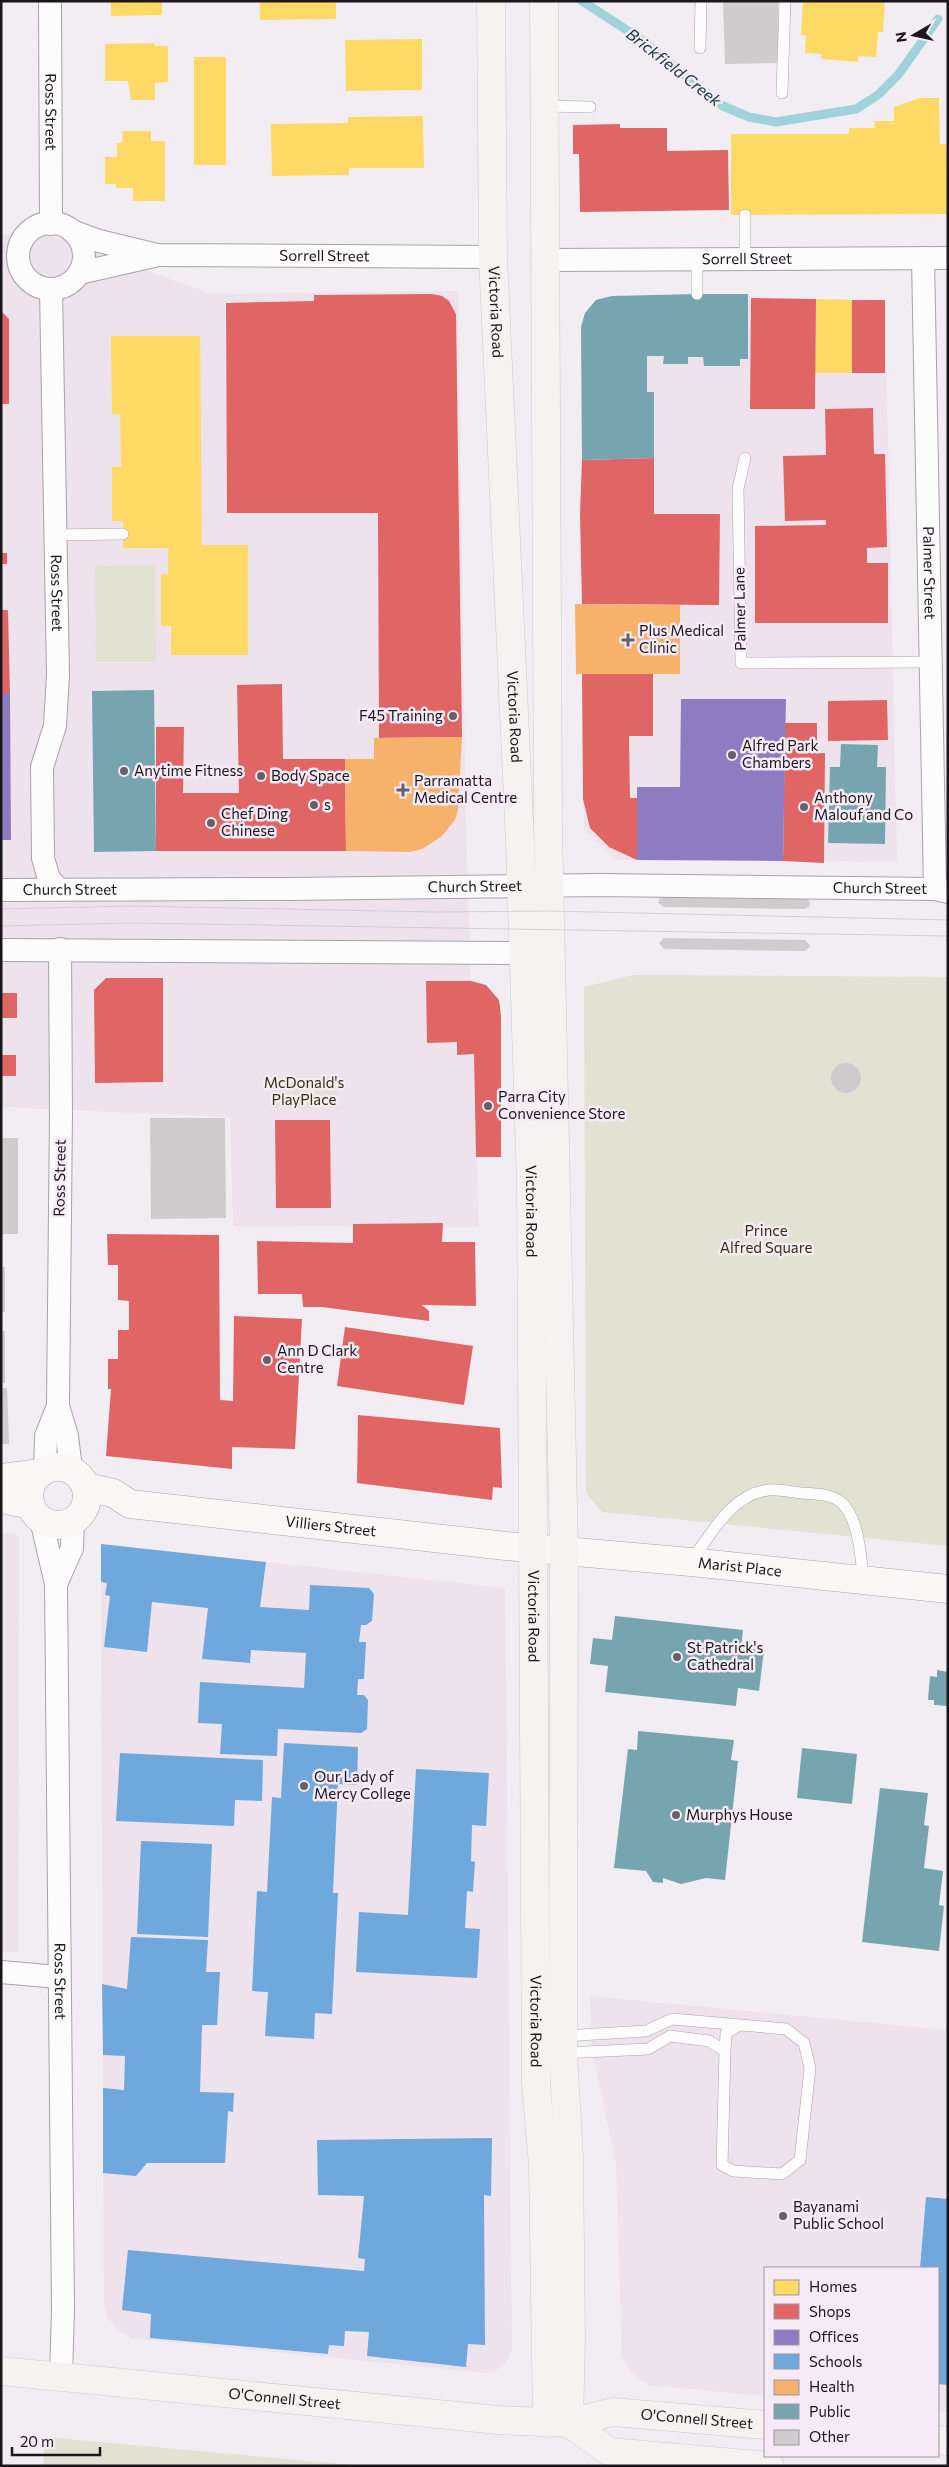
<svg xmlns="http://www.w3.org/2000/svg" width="949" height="2467" viewBox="0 0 949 2467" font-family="Commissioner,sans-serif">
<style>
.built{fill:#eee2ed}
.green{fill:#e1e2d2}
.homes{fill:#ffd966}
.shops{fill:#e06666}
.offices{fill:#8e7cc3}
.schools{fill:#6fa8dc}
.health{fill:#f6b26b}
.public{fill:#76a5af}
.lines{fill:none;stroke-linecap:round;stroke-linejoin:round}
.stream{stroke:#a0d2dc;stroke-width:9}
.building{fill:#d0cbcc}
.lane-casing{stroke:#a8a3a8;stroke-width:12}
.street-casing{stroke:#a8a3a8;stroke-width:24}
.secondary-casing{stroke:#a8a3a8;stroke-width:29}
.primary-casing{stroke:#cccacc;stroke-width:29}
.lane{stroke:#fdfcfd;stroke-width:11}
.street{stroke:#fdfcfd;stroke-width:22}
.secondary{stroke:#faf7f7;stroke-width:28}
.primary{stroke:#f6f2f1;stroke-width:28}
.tram{stroke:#d2cfd2;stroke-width:1}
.poi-dot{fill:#666166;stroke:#f5eaf5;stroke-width:2}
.labels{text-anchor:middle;stroke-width:5;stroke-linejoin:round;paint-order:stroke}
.street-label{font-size:15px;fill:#1a161a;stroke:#f5eaf5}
.poi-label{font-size:15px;fill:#1a161a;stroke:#f5eaf5;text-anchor:start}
.park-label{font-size:15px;fill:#303509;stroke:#f5eaf5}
.water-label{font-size:16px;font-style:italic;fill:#12363b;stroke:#f5eaf5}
</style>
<rect width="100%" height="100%" fill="#f2edf2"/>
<path class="built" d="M1 234 50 236 212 294 458 291 466 837 479 1227 233 1226 230 1117 1 1107Z
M612 296 885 300 897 862 616 860 584 829 581 327 585 313 596 300Z
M1 1533 19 1535 18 1952 1 1951Z
M101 1544 505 1588 512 2350 506 2362 497 2370 486 2373 132 2338 117 2330 108 2318 104 2304Z
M590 1996 948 2030V2412L938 2411V2268H765V2396L648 2385 632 2373 622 2356 616 2164 592 2050Z"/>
<path class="green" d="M155 565 156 662H96L95 566Z
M633 975 948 977V1546L602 1512 586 1493 584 987Z
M270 1076H337V1108H271Z
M45 2437 363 2466H43Z"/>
<path class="homes" d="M111 1H162V15L111 16Z
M260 1H336V19L260 20Z
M803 1H885L883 32H878L876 57 858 56V62L821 59 822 54 805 53 806 35H801Z
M422 39V90L346 91 345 40Z
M155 43V46H168V82L155 83V100H131L128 81H105V44Z
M194 57H226V165H194Z
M920 98H939L940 144H946L948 214 731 215V134H849V128H875L874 121H894V107Z
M423 116 424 168H349V175L272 176 271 124 348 123V117Z
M123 131H151V141H165V201H133V188H116V184H105V157H117V143H122Z
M816 299 852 300V373H815Z
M111 336H200L202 545H248V655H171V626H161V574H168V548H123V521H112V467H121L120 414 112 415Z"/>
<path class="shops" d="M620 124V128H667V151L728 150 729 210 580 212 579 154H573V125Z
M432 294 442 296 449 301 456 314 462 737 379 738 378 513H227L226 303 314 301V295Z
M751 298 816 299 815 409H750Z
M852 300H885V373H852Z
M1 311 9 319V404H1Z
M873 408 874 454H885L887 547 867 548V563H888V623H755V526L826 525V520L785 521 783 456 826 455 825 409Z
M654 458V514H720L719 605 582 604 580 514 582 460Z
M1 553H7V564H1Z
M1 610H8L10 693H1Z
M582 674H653V736H629L630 798H637V860L609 847 590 828 583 799Z
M282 684 283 759H345L346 851H156V727H184L183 793H239L237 685Z
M887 700 888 740 828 741V701Z
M785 723H817V753H825L824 863 783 861Z
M106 978H163V1082L95 1083 94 990Z
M426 981H471L486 985 499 1000 501 1016V1157H476L474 1054 457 1055V1042L427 1043Z
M1 993H17V1018H1Z
M1 1055H16V1076H1Z
M275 1120H330L331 1208H276Z
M443 1223 442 1242H475L476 1306 422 1305 429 1311V1321L322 1307H303L302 1294H258L257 1241 353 1243V1224Z
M107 1234 219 1235 220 1400 233 1401 234 1316 302 1319 295 1449 232 1447V1469L106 1456 111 1389H108V1359H118V1330H129V1301L118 1300V1265H108Z
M345 1327 473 1346 464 1405 337 1386Z
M358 1415 500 1428 502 1488 493 1487 492 1500 357 1483Z"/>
<path class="offices" d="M1 693H10L11 840H1Z
M681 699H786L783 861 637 860V787H680Z"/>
<path class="schools" d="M101 1544 266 1562 260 1607 309 1610 310 1585 369 1588 374 1594 372 1621 366 1625H361L359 1642H366L364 1679H358L357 1695H364L368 1700 367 1729 361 1733 278 1729 277 1756 220 1754 222 1724 198 1723 200 1682 304 1688 306 1653 251 1650 250 1663 202 1659 208 1608 152 1602 147 1652 104 1647 110 1596 105 1595 107 1583 101 1582Z
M284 1743 358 1747 357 1785 338 1784 333 1893H338L332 2014 315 2013 314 2039 265 2036 268 1992 252 1991 257 1891 267 1892 272 1797 281 1798Z
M120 1753 263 1760 262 1801 235 1800 234 1826 116 1821Z
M416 1769 489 1773 486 1826 472 1825 471 1861 475 1862 473 1892 467 1891 465 1928 480 1929 477 1978 356 1972 359 1912 408 1915Z
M141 1841 212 1844 208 1937 137 1934Z
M131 1937 208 1940 206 1972H220L217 2025H202L200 2092 234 2093 233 2112 228 2111 225 2163H147L136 2176 103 2173V2088L124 2090 125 2056 103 2055 102 1984 127 1989Z
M492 2138 491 2196 484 2195 485 2345 468 2344 466 2367 367 2356 369 2332 345 2331 344 2346 329 2345 328 2354 150 2338 151 2314 122 2310 128 2250 364 2271 365 2259 358 2258 364 2196 318 2195 317 2140Z
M926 2197 948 2199V2385L938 2384V2268H920Z"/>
<path class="health" d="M575 604 680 605V674H576Z
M462 737 458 810 455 820 441 837 422 849 410 852 346 851 345 759H374V738Z"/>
<path class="public" d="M697 294H748V359H740V366H704L703 357H688V364H663L664 356H647V392H654V458L582 460 581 327 585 313 596 300 612 296Z
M154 690 156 851 94 852 92 691Z
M841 744 878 745 877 767H886L885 844 828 843 830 767H840Z
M615 1616 743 1630 741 1648 764 1650 759 1691 738 1688 736 1706 605 1692 608 1666 590 1664 593 1638 612 1640Z
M937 1670 948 1672V1706L934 1705V1700H928L930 1676 937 1677Z
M638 1731 734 1740 731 1760 738 1761 725 1880 706 1878 681 1884 663 1878V1883L653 1882 646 1871 614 1868 628 1749 637 1750Z
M802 1748 857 1754 852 1804 797 1798Z
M880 1788 928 1793 924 1825 929 1826 924 1868 943 1871 939 1905 944 1906 939 1951 862 1942Z"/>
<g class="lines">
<path class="stream" d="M582 1 636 36 723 106 749 117 776 122 856 109 878 95 898 75 938 19"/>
</g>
<path class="building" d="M723 1H778L779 63 725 64Z
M660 897 807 898 810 902 809 907 805 909 664 907 658 903Z
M664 938 805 940 811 946 805 951 664 949 659 943Z
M831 1078a15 15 0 1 1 30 0a15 15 0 1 1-30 0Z
M150 1118H225L226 1218 151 1219Z
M1 1138H18V1234H1Z
M1 1267H5V1312H1Z
M1 1331H5V1383H1Z
M1 1388H7L9 1444H1Z"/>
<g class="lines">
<g class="lane-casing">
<path id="lane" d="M700 48 701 1
M782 93 785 1
M545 106 590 107
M745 215V259
M697 294V260
M745 458 738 489 741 663 930 662
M54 535 123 534
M692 1560C712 1533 731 1495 768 1490 779 1489 791 1492 802 1493 815 1494 832 1494 842 1503 860 1521 860 1557 864 1580
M725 2051 726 2033 740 2025
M563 2053 648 2049 670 2036 709 2041 725 2051 722 2165 733 2171 782 2174 800 2160 810 2068 804 2043 786 2029 672 2019 646 2031 563 2036"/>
</g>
<g class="street-casing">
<g id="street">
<path id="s1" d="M50 1 51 224"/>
<circle cx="51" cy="256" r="33"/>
<path id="s2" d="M72 231 99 241 157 255 493 257"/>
<path id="s3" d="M923 258 935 889"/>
<path id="s4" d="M546 260 948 258"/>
<path d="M79 273 154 256"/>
<path id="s5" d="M51 289 58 675 55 726 42 767 43 858 49 879 58 888"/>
<path id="s6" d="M1 890 288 889 599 885 935 889 948 892"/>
<path d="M60 949 61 1113 58 1406 67 1436 71 1469"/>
<path d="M1 950 523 953"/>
<path d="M45 1470 46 1436 58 1406"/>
<path id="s7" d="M41 1519 56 1584 63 2310 61 2377"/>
<path d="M56 1584 72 1548 73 1521"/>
<path d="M1 1972 58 1977"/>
</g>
</g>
<g class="secondary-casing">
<g id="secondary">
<circle cx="58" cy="1496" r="29"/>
<path d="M1 1478 41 1473"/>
<path id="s8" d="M86 1487 113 1493 130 1504 506 1546 691 1562 948 1589"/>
<path d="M1 1499 31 1505"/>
</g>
</g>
<g class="primary-casing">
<g id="primary">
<path id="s9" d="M491 1 493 257 520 842 531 1183 536 2084 543 2165 547 2423"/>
<path d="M544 1 548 827 564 1551 563 2053 569 2158 571 2338 569 2423"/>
<path id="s10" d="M1 2371 498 2420 569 2423 613 2412 765 2425"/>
<path d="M569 2423 610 2452 770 2466"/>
<path d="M938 2440 948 2441"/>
</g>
</g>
<use href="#lane" class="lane"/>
<use href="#street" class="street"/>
<use href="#secondary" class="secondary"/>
<use href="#primary" class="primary"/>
<path class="tram" d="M1 909 131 906 435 912 549 911 948 920
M1 926 131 923 948 936"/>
</g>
<g class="poi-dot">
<path d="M625.5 632.5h5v5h5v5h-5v5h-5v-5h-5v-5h5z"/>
<circle cx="453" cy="716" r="5"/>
<circle cx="732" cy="755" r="5"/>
<circle cx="124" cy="771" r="5"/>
<circle cx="261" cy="776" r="5"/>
<path d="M400.5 782.5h5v5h5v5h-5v5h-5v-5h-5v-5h5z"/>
<circle cx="314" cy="805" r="5"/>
<circle cx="804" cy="807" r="5"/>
<circle cx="211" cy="823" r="5"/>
<circle cx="488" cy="1106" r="5"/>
<circle cx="267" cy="1360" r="5"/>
<circle cx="677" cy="1657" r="5"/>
<circle cx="304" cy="1786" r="5"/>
<circle cx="676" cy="1815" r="5"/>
<circle cx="783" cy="2216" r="5"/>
</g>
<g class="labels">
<g class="street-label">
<text dy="5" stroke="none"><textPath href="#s1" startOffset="111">Ross Street</textPath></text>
<text dy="5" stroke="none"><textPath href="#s2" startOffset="256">Sorrell Street</textPath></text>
<text dy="5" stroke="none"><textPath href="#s4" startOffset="201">Sorrell Street</textPath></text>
<text dy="5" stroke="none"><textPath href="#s9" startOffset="311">Victoria Road</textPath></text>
<text dy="5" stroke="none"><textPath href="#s3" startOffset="315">Palmer Street</textPath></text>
<text dy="5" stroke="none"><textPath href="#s5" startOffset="304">Ross Street</textPath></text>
<text transform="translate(740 609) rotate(-91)" y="5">Palmer Lane</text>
<text dy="5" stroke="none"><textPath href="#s9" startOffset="716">Victoria Road</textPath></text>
<text dy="5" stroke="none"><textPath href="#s6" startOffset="474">Church Street</textPath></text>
<text dy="5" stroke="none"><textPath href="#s6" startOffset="879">Church Street</textPath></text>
<text dy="5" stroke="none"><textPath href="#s6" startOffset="69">Church Street</textPath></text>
<text transform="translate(60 1178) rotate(-89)" y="5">Ross Street</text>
<text dy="5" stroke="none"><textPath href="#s9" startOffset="1211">Victoria Road</textPath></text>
<text dy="5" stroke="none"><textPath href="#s8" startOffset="250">Villiers Street</textPath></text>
<text dy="5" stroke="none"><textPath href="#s8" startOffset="661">Marist Place</textPath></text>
<text dy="5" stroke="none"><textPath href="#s9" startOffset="1616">Victoria Road</textPath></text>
<text dy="5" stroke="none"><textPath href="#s7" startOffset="464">Ross Street</textPath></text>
<text dy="5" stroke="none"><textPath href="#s9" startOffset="2021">Victoria Road</textPath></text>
<text dy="5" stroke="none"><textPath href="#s10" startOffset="285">O'Connell Street</textPath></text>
<text dy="5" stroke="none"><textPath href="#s10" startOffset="700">O'Connell Street</textPath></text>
</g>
<g class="poi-label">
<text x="639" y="636">Plus Medical<tspan x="639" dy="17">Clinic</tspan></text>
<text x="443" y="721" text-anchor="end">F45 Training</text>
<text x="742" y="751">Alfred Park<tspan x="742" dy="17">Chambers</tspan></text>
<text x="134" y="776">Anytime Fitness</text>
<text x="271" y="781">Body Space</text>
<text x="414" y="786">Parramatta<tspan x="414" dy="17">Medical Centre</tspan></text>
<text x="814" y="803">Anthony<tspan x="814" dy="17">Malouf and Co</tspan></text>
<text x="324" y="810">s</text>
<text x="221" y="819">Chef Ding<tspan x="221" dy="17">Chinese</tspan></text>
<text x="498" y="1102">Parra City<tspan x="498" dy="17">Convenience Store</tspan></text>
<text x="277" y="1356">Ann D Clark<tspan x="277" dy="17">Centre</tspan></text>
<text x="687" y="1653">St Patrick's<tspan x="687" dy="17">Cathedral</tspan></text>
<text x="314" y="1782">Our Lady of<tspan x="314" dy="17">Mercy College</tspan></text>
<text x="686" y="1820">Murphys House</text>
<text x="793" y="2212">Bayanami<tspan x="793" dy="17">Public School</tspan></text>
</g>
<g class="park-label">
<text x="304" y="1088">McDonald's<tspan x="304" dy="17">PlayPlace</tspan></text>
<text x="766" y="1236">Prince<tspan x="766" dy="17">Alfred Square</tspan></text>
</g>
<g class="water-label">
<text transform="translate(674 67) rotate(38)" y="6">Brickfield Creek</text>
</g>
</g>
<rect width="949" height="2467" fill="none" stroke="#1a161a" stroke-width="5"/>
<rect x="764" y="2267" width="175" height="190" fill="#f5eaf5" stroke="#9d959d"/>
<rect x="774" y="2280" width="25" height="15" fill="#ffd966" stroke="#9d959d"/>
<text x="809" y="2292" font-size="15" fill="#1a161a">Homes</text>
<rect x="774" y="2304" width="25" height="15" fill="#e06666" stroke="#9d959d"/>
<text x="809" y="2317" font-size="15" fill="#1a161a">Shops</text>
<rect x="774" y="2330" width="25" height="15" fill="#8e7cc3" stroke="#9d959d"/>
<text x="809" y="2342" font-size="15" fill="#1a161a">Offices</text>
<rect x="774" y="2354" width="25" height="15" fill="#6fa8dc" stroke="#9d959d"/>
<text x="809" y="2367" font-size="15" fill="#1a161a">Schools</text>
<rect x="774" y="2380" width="25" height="15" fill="#f6b26b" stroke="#9d959d"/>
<text x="809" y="2392" font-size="15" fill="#1a161a">Health</text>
<rect x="774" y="2404" width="25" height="15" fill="#76a5af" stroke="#9d959d"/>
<text x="809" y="2417" font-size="15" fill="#1a161a">Public</text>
<rect x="774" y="2430" width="25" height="15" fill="#d0cbcc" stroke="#9d959d"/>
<text x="809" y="2442" font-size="15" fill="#1a161a">Other</text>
<g transform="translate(914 35) rotate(261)" stroke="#f5eaf5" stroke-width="4" paint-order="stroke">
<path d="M0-4L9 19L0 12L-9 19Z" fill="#1a161a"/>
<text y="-8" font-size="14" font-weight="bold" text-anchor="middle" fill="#1a161a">N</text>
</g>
<path d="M12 2447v8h88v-8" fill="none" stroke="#1a161a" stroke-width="2.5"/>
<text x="20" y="2447" font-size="15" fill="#1a161a" stroke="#f5eaf5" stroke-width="4" paint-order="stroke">20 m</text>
</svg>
